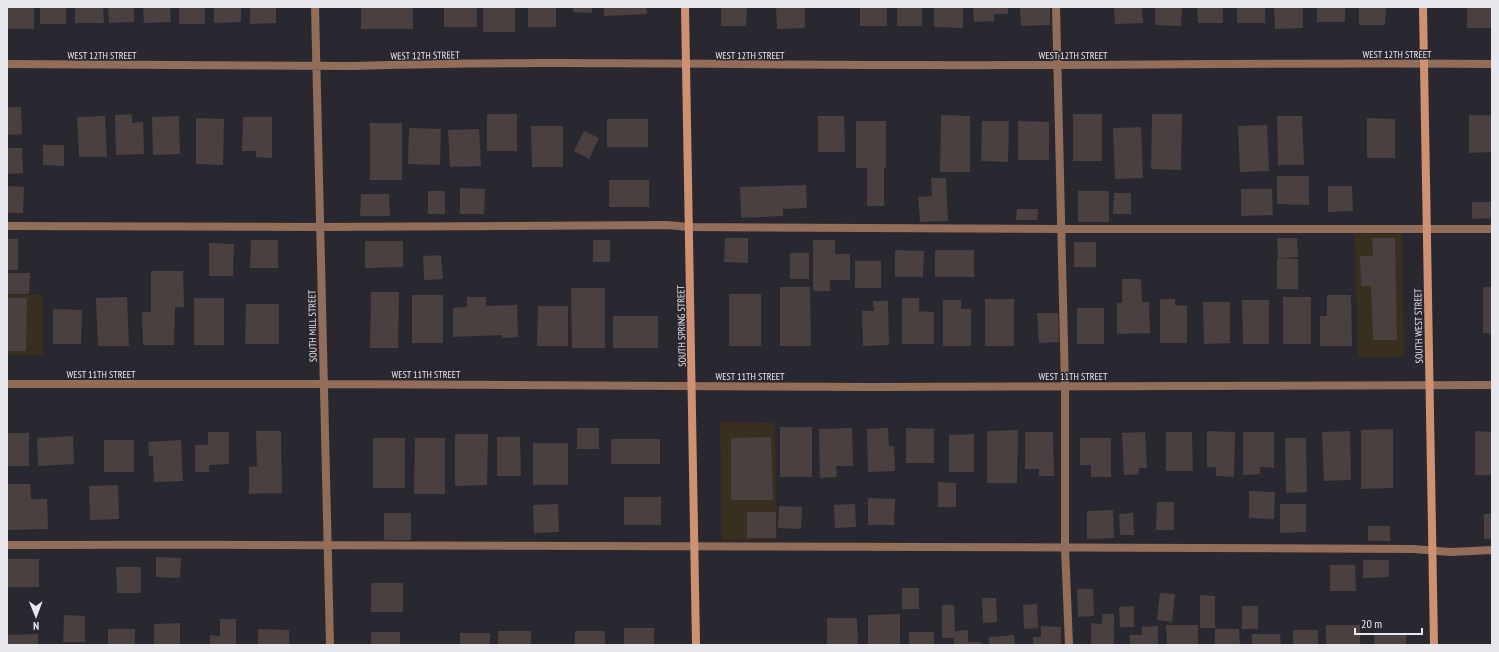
<svg xmlns="http://www.w3.org/2000/svg" width="1499" height="652" viewBox="0 0 1499 652" font-family="'PT Sans Narrow',sans-serif">
<style>
.commercial{fill:#392f1f}
.building{fill:#4a403f}
.lines{fill:none;stroke-linecap:round;stroke-linejoin:round}
.lane{stroke:#926d59;stroke-width:8}
.street{stroke:#926d59;stroke-width:8}
.secondary{stroke:#ce9273;stroke-width:8}
.labels{text-anchor:middle;stroke-width:3;stroke-linejoin:round;paint-order:stroke}
.street-label{font-size:10px;fill:#e8e7ed;stroke:#292830}
</style>
<rect width="100%" height="100%" fill="#292830"/>
<path class="commercial" d="M1355 234H1402L1404 357H1358Z
M7 295H43V355H7Z
M720 422 775 423 777 539 722 540Z"/>
<path class="building" d="M7 7H34V29H7Z
M40 7H66V24H40Z
M75 7H103L104 23H75Z
M108 7H134V22L109 23Z
M143 7H170L171 22 144 23Z
M179 7H205V24H179Z
M214 7H241V22L214 23Z
M250 7H276V23L250 24Z
M361 7H413V29H361Z
M444 7H477V27H444Z
M483 7H515V32H483Z
M528 7H556V27H528Z
M573 7H592V13L573 12Z
M604 7H646L647 14 604 16Z
M721 7H747L746 26H721Z
M776 7H805V28L777 29Z
M860 7H887V26H860Z
M897 7H922V26H897Z
M934 7H963V28L934 27Z
M973 7H1008V14H994V21L974 22Z
M1020 7H1050V25L1021 26Z
M1114 7H1142L1143 23 1115 24Z
M1155 7H1182L1181 26 1155 25Z
M1197 7H1223V23H1198Z
M1237 7H1265V23H1237Z
M1274 7H1303V28L1275 29Z
M1317 7H1345V22H1317Z
M1359 7H1386L1385 25H1359Z
M1467 7H1492V28H1467Z
M7 107H21L22 134 7 135Z
M132 114V123L143 122 144 154 116 155 115 115Z
M487 114H517V151H487Z
M1073 114H1102V161H1073Z
M1152 114H1182L1181 170 1151 169Z
M941 115 970 116V172H940Z
M1469 115H1492V152L1469 153Z
M105 116 107 157H79L77 117Z
M179 116 180 154 153 155 152 117Z
M818 116H844L845 152H818Z
M1277 116H1302L1304 165H1278Z
M243 117H272V158L256 157V151H242Z
M196 118 224 119 223 165 196 164Z
M1367 118 1395 119V158H1367Z
M607 119H648V147H607Z
M856 121H886V168H884V206H867V168H856Z
M982 121H1009L1008 162 981 161Z
M1018 121 1049 122V160H1018Z
M370 123H402V180H370Z
M1267 125 1269 171 1240 172 1238 126Z
M531 126H563V167H532Z
M1141 127 1143 178 1115 179 1113 128Z
M409 128 441 129 440 165 408 164Z
M479 129 481 166 450 167 448 130Z
M584 131 599 138 589 159 574 151Z
M43 145H64V166L43 165Z
M7 148H22L23 173 7 174Z
M1277 176H1309V205L1277 204Z
M931 178H946L948 221 920 222 918 197 932 196Z
M609 180H649V207H609Z
M806 185 807 208 783 209V216L741 218 740 187Z
M7 186 24 187 23 213H7Z
M1328 186H1352L1353 211 1328 212Z
M460 188 485 189 484 214H460Z
M1241 189H1272L1273 215 1241 216Z
M428 191H445V214H428Z
M1078 191H1109V222H1078Z
M1114 193H1131V214H1113Z
M361 194H389L390 216H360Z
M1472 202H1492V218L1472 219Z
M1017 209H1038L1037 220H1016Z
M725 238H748V263L724 262Z
M1277 238H1297L1298 257 1278 258Z
M1372 238H1395L1397 340H1373L1371 286H1361L1360 256H1373Z
M7 239H18V270H7Z
M251 240H278V268H250Z
M593 240H610V262H593Z
M813 240H835V254H850V280H830V291H813Z
M365 241H403V267L365 268Z
M1074 242H1096V267H1074Z
M209 243 234 244 233 276H209Z
M895 250 924 251 923 277H895Z
M935 250H974V277H935Z
M790 253H809V279H790Z
M441 255 443 279 424 280 423 256Z
M1277 258 1298 259V289H1277Z
M855 261H881V288H855Z
M151 271H183L184 307H175L174 345H143L142 312H151Z
M7 273H30L29 294H7Z
M1122 279H1141L1142 302H1149L1150 333 1117 334V303H1122Z
M780 287H810L811 346H780Z
M1483 287H1492V334L1483 333Z
M571 288H605V348H572Z
M371 292H399L398 348H370Z
M729 294H761V346H729Z
M412 295H443V343H412Z
M1327 295H1351L1352 346H1320V316H1327Z
M127 297 129 346H98L96 298Z
M467 297H486V306L517 305 518 337 502 338V335L453 337V308L467 307Z
M1283 297H1311V344H1283Z
M7 298H27L26 351H7Z
M194 298H224V345H194Z
M902 298H919V311L934 312V344H902Z
M985 299H1014V346H985Z
M1160 299H1175V305L1187 306V343H1160Z
M943 300H961V309H971V346H943Z
M1242 300H1269V344H1243Z
M873 301H888L889 345 863 346 862 311H874Z
M1203 302H1230V343L1204 344Z
M246 304H279V344H245Z
M538 306H568V346H537Z
M1077 308H1104V344H1077Z
M53 309 82 310 81 344H53Z
M1037 313H1058L1059 342 1039 343Z
M613 316H658V348H613Z
M780 427H812V477H780Z
M577 428H599V449H577Z
M852 428 853 466H836L837 477 820 478 819 429Z
M888 428 889 446H894L895 471 868 472 867 429Z
M906 428 934 429V463H906Z
M1393 429V488L1361 489V430Z
M1018 430 1017 483H987V431Z
M256 431H281L282 493 249 494V467L257 466Z
M1207 431 1235 432 1234 477 1216 476V467H1207Z
M1350 431 1351 480 1324 481 1322 432Z
M1475 431 1492 432V475H1475Z
M208 432H229V464L209 465V472H195V445H208Z
M1025 432H1053L1054 476H1039V469H1025Z
M1145 432 1147 468H1139V474L1124 475 1122 433Z
M1166 432H1192L1193 471H1166Z
M1243 432H1274V468L1260 467V474L1243 475Z
M7 433H29V466H7Z
M455 434H488L487 485 455 486Z
M974 434V472H949V435Z
M73 436 74 464 38 466 37 438Z
M497 437H520L521 476H497Z
M771 437 773 500H731V438Z
M373 438H405V488H373Z
M415 438H445V494H414Z
M1080 438H1111V477H1091V465H1080Z
M1285 438H1306L1307 492 1286 493Z
M611 439H660V464H611Z
M104 440H134V472H104Z
M181 440 183 481 154 482 153 456H149L148 442Z
M533 443H568V485H533Z
M938 482 956 483V507H938Z
M7 484H30L31 499H47L48 529 7 530Z
M118 485 119 519 90 520 89 486Z
M1249 491 1275 492 1274 519 1249 518Z
M624 497H661V525H624Z
M868 498 895 499 894 525H868Z
M1157 502H1174V530H1156Z
M558 504 559 532 534 533 533 505Z
M855 504 856 527 835 528 834 505Z
M1280 504H1306V532L1280 533Z
M779 506 802 507 801 529 778 528Z
M1113 510 1114 538 1087 539V511Z
M747 512H776V538H747Z
M384 513H411V540H384Z
M1133 513 1134 535H1120L1119 514Z
M1484 514H1492V539H1484Z
M1368 526H1390V541H1368Z
M156 557 181 558 180 578 156 577Z
M7 559H39V587H7Z
M1363 560H1389V577L1363 578Z
M1330 565H1355L1356 591H1330Z
M116 567H141V593H117Z
M371 583H403V612H371Z
M902 588H919V609H902Z
M1077 589H1093L1094 616 1078 617Z
M1160 593 1175 594 1172 622 1157 620Z
M1200 595 1215 596V628H1200Z
M982 598H996L997 622 983 623Z
M1037 604 1038 628 1024 629 1023 605Z
M942 605H954L955 631 968 630V642H981V645H954V638H942Z
M1134 606V627H1120L1119 607Z
M1242 606H1258V629H1242Z
M900 614V645H868V615Z
M1102 614H1114V645H1091V623L1102 624Z
M64 615 85 616V642H63Z
M827 618H857L858 645H827Z
M220 619H236V645H210V635L220 636Z
M180 623V645H154V624Z
M1166 625H1198V645H1167Z
M1326 625H1360V645H1326Z
M1041 626 1061 627V645H1033V637H1041Z
M1158 626V645H1130V635H1142V627Z
M624 628H654V645H624Z
M108 629H135V645H108Z
M258 629 289 630V645H258Z
M1215 629H1239L1240 645H1215Z
M1293 630H1318V645H1293Z
M498 631H531V645H498Z
M575 631H605V645H575Z
M371 632H400V645H371Z
M909 632H934V645H909Z
M460 633H490V645H460Z
M38 634V645H7V635Z
M1252 634H1280L1281 645H1252Z
M1374 634H1406V645H1374Z
M1014 635 1015 645H989V637Z"/>
<g class="lines">
<path class="lane" d="M1056 7 1065 386V548L1069 645
M7 226 320 227 667 225 688 227 1061 229H1492
M7 545C476 544 945 547 1414 549L1450 552 1492 550"/>
<path class="street" d="M315 7 330 645
M7 64 353 66C540 60 727 65 914 65 1107 66 1299 62 1492 64
M7 384H324L872 387 1492 385"/>
<path class="secondary" d="M685 7 696 645
M1423 7 1434 645"/>
</g>
<g class="labels">
<g class="street-label">
<text x="1397" y="58">WEST 12TH STREET</text>
<text x="102" y="59">WEST 12TH STREET</text>
<text transform="translate(425 55) rotate(-1)" y="4">WEST 12TH STREET</text>
<text x="750" y="59">WEST 12TH STREET</text>
<text x="1073" y="59">WEST 12TH STREET</text>
<text transform="translate(312 326) rotate(-91)" y="4">SOUTH MILL STREET</text>
<text transform="translate(681 326) rotate(-91)" y="4">SOUTH SPRING STREET</text>
<text transform="translate(1418 326) rotate(-91)" y="4">SOUTH WEST STREET</text>
<text x="101" y="378">WEST 11TH STREET</text>
<text x="426" y="378">WEST 11TH STREET</text>
<text x="750" y="380">WEST 11TH STREET</text>
<text x="1073" y="380">WEST 11TH STREET</text>
</g>
</g>
<rect width="1499" height="652" fill="none" stroke="#e8e7ed" stroke-width="16"/>
<g transform="translate(36 616) rotate(179)" stroke="#292830" stroke-width="3" paint-order="stroke">
<path d="M0-3L7 15L0 10L-7 15Z" fill="#e8e7ed"/>
<text y="-6" font-size="11" font-weight="bold" text-anchor="middle" fill="#e8e7ed">N</text>
</g>
<path d="M1355 628v6h67v-6" fill="none" stroke="#e8e7ed" stroke-width="2"/>
<text x="1361" y="628" font-size="12" fill="#e8e7ed" stroke="#292830" stroke-width="3" paint-order="stroke">20 m</text>
</svg>
